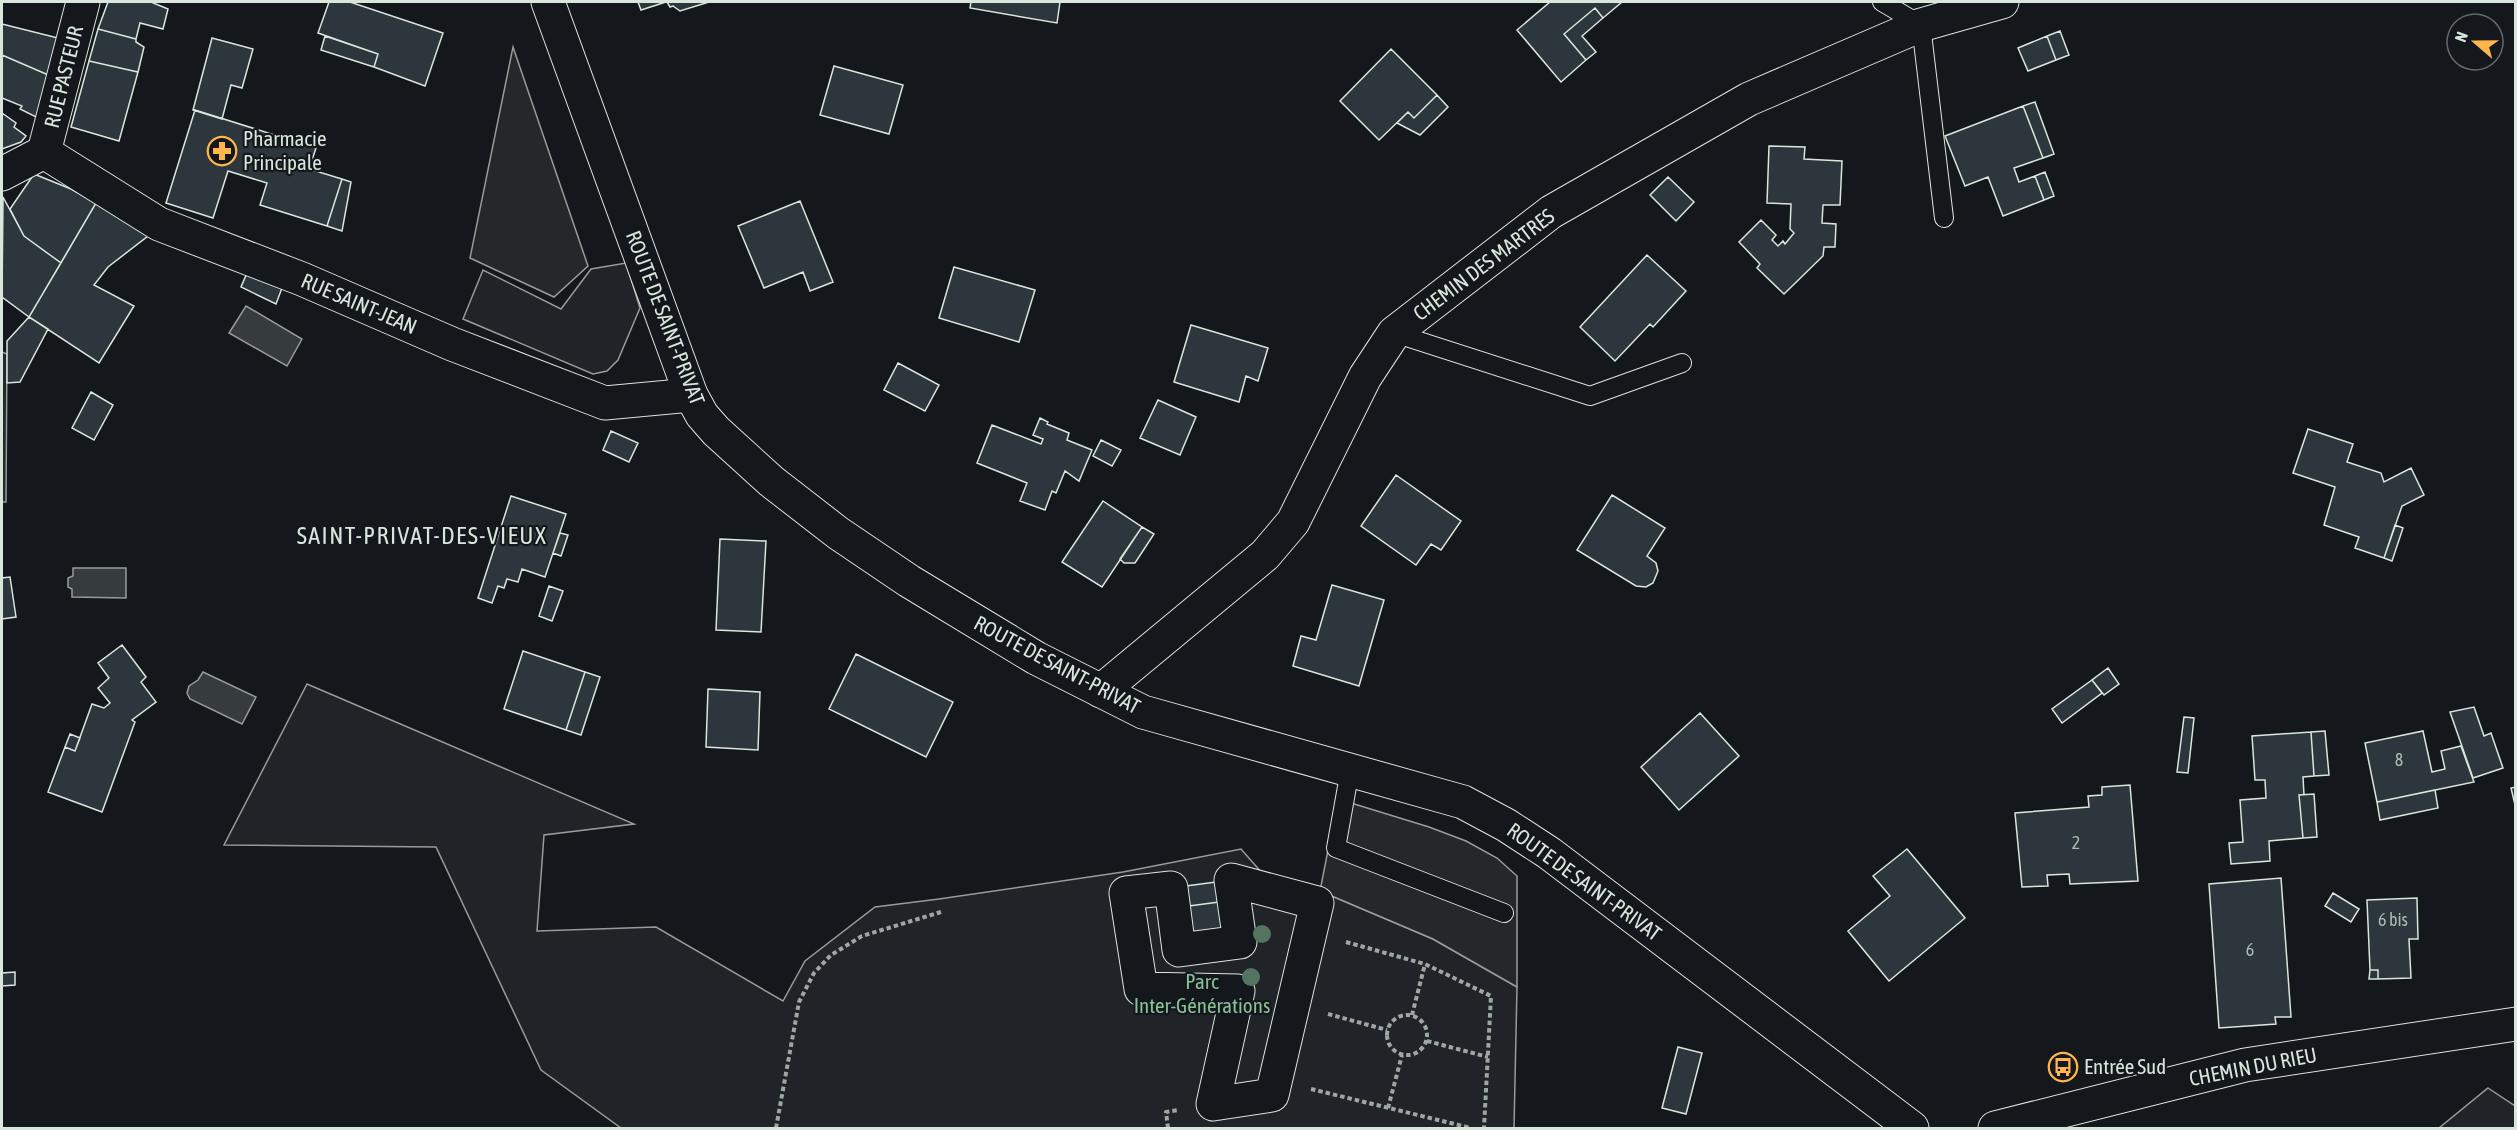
<svg xmlns="http://www.w3.org/2000/svg" width="2517" height="1130" viewBox="0 0 2517 1130" font-family="'Asap Condensed',sans-serif">
<style>
.green{fill:#202428;stroke:#939e99;stroke-width:1.5}
.parking{fill:#24282b;stroke:#939e99;stroke-width:1.5}
.water{fill:#363b3e;stroke:#939e99;stroke-width:1.5}
.building{fill:#2c363c;stroke:#d8e6dc;stroke-width:1.5}
.lines{fill:none;stroke-linecap:round;stroke-linejoin:round}
.lane-casing{stroke:#d8e6dc;stroke-width:20}
.street-casing{stroke:#d8e6dc;stroke-width:35}
.secondary-casing{stroke:#d8e6dc;stroke-width:35}
.path{stroke:#9da8a2;stroke-width:4;stroke-dasharray:4.5 3;stroke-linecap:butt}
.lane{stroke:#14181c;stroke-width:18}
.street{stroke:#14181c;stroke-width:33}
.secondary{stroke:#14181c;stroke-width:33}
.tree{fill:#55745f}
.labels{text-anchor:middle;stroke-width:4.5;stroke-linejoin:round;paint-order:stroke}
.number-label{font-size:18px;fill:#adbab4}
.street-label{font-size:21px;fill:#d8e6dc;stroke:#14181c}
.poi-label{font-size:21px;fill:#d8e6dc;stroke:#14181c;text-anchor:start}
.park-label{font-size:21px;fill:#8ac095;stroke:#14181c}
.quarter-label{font-size:24px;letter-spacing:1.5px;fill:#d8e6dc;stroke:#14181c}
</style>
<rect width="100%" height="100%" fill="#14181c"/>
<path class="green" d="M626 263 640 308 618 360 607 371 593 374 463 319 483 270 561 309 591 269Z
M307 684 634 824 544 835 537 931 656 927 783 1001 805 961 875 907 939 899 1123 872 1241 849 1263 874 1320 891 1433 939 1517 987 1514 1128H621L541 1070 436 847 224 845Z
M2488 1088 2515 1106V1128H2439Z"/>
<path class="parking" d="M513 47 588 266 554 297 470 258Z
M2 352 7 354 6 502H2Z
M1338 799 1429 827 1466 841 1497 858 1517 876V987L1433 939 1320 891Z"/>
<path class="water" d="M246 306 302 339 287 366 229 333Z
M73 568H126V598L72 597V589L68 587V578L73 576Z
M203 672 256 697 242 724 190 699 187 693 189 686 198 680Z"/>
<path class="building" d="M108 2H151L168 9 163 29 140 23 136 39 98 29Z
M329 2H350L443 33 425 86 374 67 378 54 318 33Z
M638 2H666L641 10Z
M667 2H709L680 11 673 6 670 7Z
M971 2H1060L1057 23 970 8Z
M1550 2H1622L1603 18 1595 8 1564 34 1586 60 1561 82 1517 30Z
M1595 8 1603 18 1582 36 1596 52 1586 60 1564 34Z
M2 24 62 39 53 77 2 55Z
M98 29 136 39V42L144 47 138 72 89 61Z
M2060 31 2069 55 2056 60 2047 36Z
M325 36 378 54 374 67 321 50Z
M2047 36 2056 60 2028 71 2018 48Z
M212 38 253 49 242 88 231 85 222 119 193 110Z
M1391 49 1437 95 1414 118 1408 112 1379 140 1340 101Z
M2 55 53 77 42 120 20 109 22 106 2 98Z
M89 61 138 72 119 141 71 127Z
M834 66 903 85 889 134 820 115Z
M1437 95 1448 107 1420 135 1397 123 1408 112 1414 118Z
M2035 102 2054 154 2043 158 2023 106Z
M2023 106 2043 158 2014 168 2019 182 2035 176 2044 200 2003 216 1988 177 1965 186 1945 136Z
M195 110 316 148 309 169 342 179 327 226 260 205 267 183 228 171 213 218 166 203Z
M2 113 16 123 14 127 26 136 21 142 2 149Z
M1769 146 1805 147 1804 159 1842 161 1840 205H1823L1822 223 1836 224 1835 247H1824L1823 256 1784 294 1757 268 1760 264 1739 242 1761 220 1776 235 1772 240 1778 246 1783 241 1785 244 1794 233 1790 229 1791 204 1767 203Z
M2045 172 2054 196 2044 200 2035 176Z
M34 174 71 189 96 203 61 263 24 236 10 209Z
M1668 177 1694 202 1676 221 1650 195Z
M342 179 351 182 342 231 327 226Z
M3 197 24 236 61 263 29 317 2 297Z
M800 201 833 282 810 291 803 272 764 288 738 226Z
M96 203 148 236 108 267 94 285 134 306 99 363 29 317Z
M1647 255 1686 291 1653 327 1650 324 1615 361 1580 327Z
M954 267 1035 290 1019 342 939 318Z
M247 273 282 288 276 304 241 287Z
M29 317 48 329 20 382 7 383V341Z
M1191 325 1268 348 1258 381 1246 376 1239 402 1174 382Z
M898 363 939 385 925 411 884 390Z
M91 392 113 405 94 440 72 428Z
M1158 400 1196 417 1180 455 1140 438Z
M1040 418 1048 422 1047 424 1069 433 1067 440 1092 450 1079 481 1065 471 1056 493 1052 491 1045 510 1020 501 1027 483 977 463 992 425 1041 444 1043 439 1033 435Z
M2308 429 2353 444 2347 462 2381 473 2384 482 2411 468 2424 495 2402 506 2384 558 2355 548 2359 537 2324 525 2335 487 2293 473Z
M611 431 638 443 629 462 603 450Z
M1101 440 1121 450 1112 466 1093 456Z
M1396 475 1461 521 1441 550 1431 544 1416 565 1361 526Z
M1612 495 1665 528 1647 556 1656 563 1658 571 1653 583 1646 587 1636 586 1577 550Z
M511 496 566 514 545 577 522 569 518 582 507 579 504 588 498 586 492 603 478 598Z
M1103 501 1142 527 1102 587 1062 562Z
M2395 525 2403 528 2392 561 2384 558Z
M1142 527 1154 534 1135 563H1124L1120 559Z
M560 533 568 535 561 556 553 553Z
M720 539 766 541 761 632 716 630Z
M10 577 16 617 2 619V578Z
M1332 585 1384 600 1359 686 1293 666 1301 636 1316 640Z
M549 586 563 591 552 621 539 616Z
M122 645 146 677 141 682 156 702 132 720 135 722 102 812 48 792 65 747 75 751 92 704 104 708 110 703 98 688 109 678 98 663Z
M523 651 585 672 566 730 504 709Z
M856 654 953 702 926 757 829 709Z
M2108 668 2119 684 2104 695 2092 680Z
M585 672 600 677 581 735 566 730Z
M2092 680 2102 693 2062 723 2052 709Z
M708 689 760 692 758 750 706 747Z
M2474 707 2484 736 2491 733 2503 768 2473 778 2450 712Z
M1700 713 1739 756 1679 810 1641 767Z
M2184 717 2194 718 2188 773 2177 772Z
M2325 731 2329 775 2314 776 2311 732Z
M2423 731 2432 772 2445 769 2441 751 2461 746 2474 782 2377 802 2365 743Z
M2311 732 2314 776 2303 777 2304 795H2299L2303 838 2269 841 2270 861 2231 864 2229 843 2243 842 2240 800 2266 798 2265 780H2255L2252 736Z
M70 734 80 738 75 751 65 747Z
M2130 785 2138 881 2070 884 2069 874 2047 875 2048 886 2022 887 2015 813 2089 807 2088 796 2102 795V787Z
M2516 787V809L2511 788Z
M2435 790 2438 808 2380 820 2377 802Z
M2314 794 2317 837 2303 838 2299 795Z
M1907 849 1965 918 1889 981 1848 931 1890 896 1873 876Z
M2281 878 2291 1017H2275L2276 1024 2219 1028 2209 884Z
M1231 880 1234 900 1174 908 1171 888Z
M2333 893 2359 909 2351 922 2325 906Z
M2417 898 2418 939H2409L2411 978 2378 979V970H2370L2367 900Z
M1234 900 1240 942 1179 950 1174 908Z
M2370 970H2378V979H2369Z
M15 972V985L2 986V973Z
M1678 1047 1702 1053 1686 1114 1662 1108Z"/>
<g class="lines">
<g class="lane-casing">
<path id="lane" d="M1882 2 1921 25 1944 218
M1394 333 1590 396 1682 363
M1350 770 1336 848 1504 913"/>
</g>
<g class="street-casing">
<path id="street" d="M44 152 159 224 302 279 452 344 605 403 691 395
M44 152 83 2
M2 174 44 152
M1101 691 1265 555 1293 522 1365 377 1394 333 1551 212 1749 99 1921 25 2002 2
M1231 880 1317 903 1272 1095 1213 1104 1238 991 1141 989 1126 893 1171 888 1179 950 1240 942Z"/>
</g>
<g class="secondary-casing">
<path id="secondary" d="M548 2 691 395 702 415 716 431 771 481 838 533 909 581 1036 658 1143 712 1463 802 1506 825 1549 853 1912 1128
M1995 1128 2245 1065 2516 1024"/>
</g>
<path class="path" d="M1346 942 1425 964 1491 996 1484 1128
M1328 1014 1387 1030
M1387 1035a20 20 0 1 1 40 0a20 20 0 1 1-40 0Z
M1412 1015 1425 964
M1427 1041 1488 1057
M1311 1089 1471 1128
M1388 1108 1402 1055
M776 1128 799 1002 814 973 831 955 862 936 941 912
M1168 1128 1166 1112 1179 1110"/>
<use href="#lane" class="lane"/>
<use href="#street" class="street"/>
<use href="#secondary" class="secondary"/>
</g>
<g class="tree">
<circle cx="1262" cy="934" r="9"/>
<circle cx="1251" cy="977" r="9"/>
</g>
<defs>
<g id="pharmacy-ring" transform="scale(1.5)"><circle r="9.5" fill="#14181c" stroke="#ffb74d" stroke-width="1.5"/><path d="M-2-6h4v4h4v4h-4v4h-4v-4h-4v-4h4Z" fill="#ffb74d"/></g>
<g id="bus-ring" transform="scale(1.5)"><circle r="9.5" fill="#14181c" stroke="#ffb74d" stroke-width="1.5"/><path d="M-5-6H5V4H4V6H2V4H-2V6H-4V4H-5ZM-3.5-4V0h7V-4ZM-3.5 1.2v1.5H-2V1.2ZM2 1.2v1.5H3.5V1.2Z" fill="#ffb74d"/></g>
</defs>
<g fill-rule="evenodd">
<use href="#pharmacy-ring" x="222" y="151"/>
<use href="#bus-ring" x="2063" y="1067"/>
</g>
<g class="labels">
<g class="number-label">
<text x="2399" y="766">8</text>
<text x="2076" y="849">2</text>
<text x="2393" y="926">6 bis</text>
<text x="2250" y="956">6</text>
</g>
<g class="street-label">
<text transform="translate(64 77) rotate(-76)" y="7">RUE PASTEUR</text>
<text transform="translate(1484 265) rotate(-37)" y="7">CHEMIN DES MARTRES</text>
<text transform="translate(359 304) rotate(23)" y="7">RUE SAINT-JEAN</text>
<text transform="translate(665 318) rotate(69)" y="7">ROUTE DE SAINT-PRIVAT</text>
<text transform="translate(1057 665) rotate(28)" y="7">ROUTE DE SAINT-PRIVAT</text>
<text transform="translate(1584 882) rotate(36)" y="7">ROUTE DE SAINT-PRIVAT</text>
<text transform="translate(2253 1067) rotate(-11)" y="7">CHEMIN DU RIEU</text>
</g>
<g class="poi-label">
<text x="243" y="146">Pharmacie<tspan x="243" dy="24">Principale</tspan></text>
<text x="2084" y="1074">Entrée Sud</text>
</g>
<g class="park-label">
<text x="1202" y="989">Parc<tspan x="1202" dy="24">Inter-Générations</tspan></text>
</g>
<g class="quarter-label">
<text x="422" y="544">SAINT-PRIVAT-DES-VIEUX</text>
</g>
</g>
<rect width="2517" height="1130" fill="none" stroke="#d8e6dc" stroke-width="6"/>
<g transform="translate(2475 42) rotate(290)"><circle r="28" fill="#14181c" stroke="#626a69" stroke-width="1.5"/>
<path d="M0-4.5L10 22L0 15L-10 22Z" fill="#ffb74d"/>
<text y="-9" font-size="16" font-weight="bold" text-anchor="middle" fill="#d8e6dc">N</text>
</g>
</svg>
